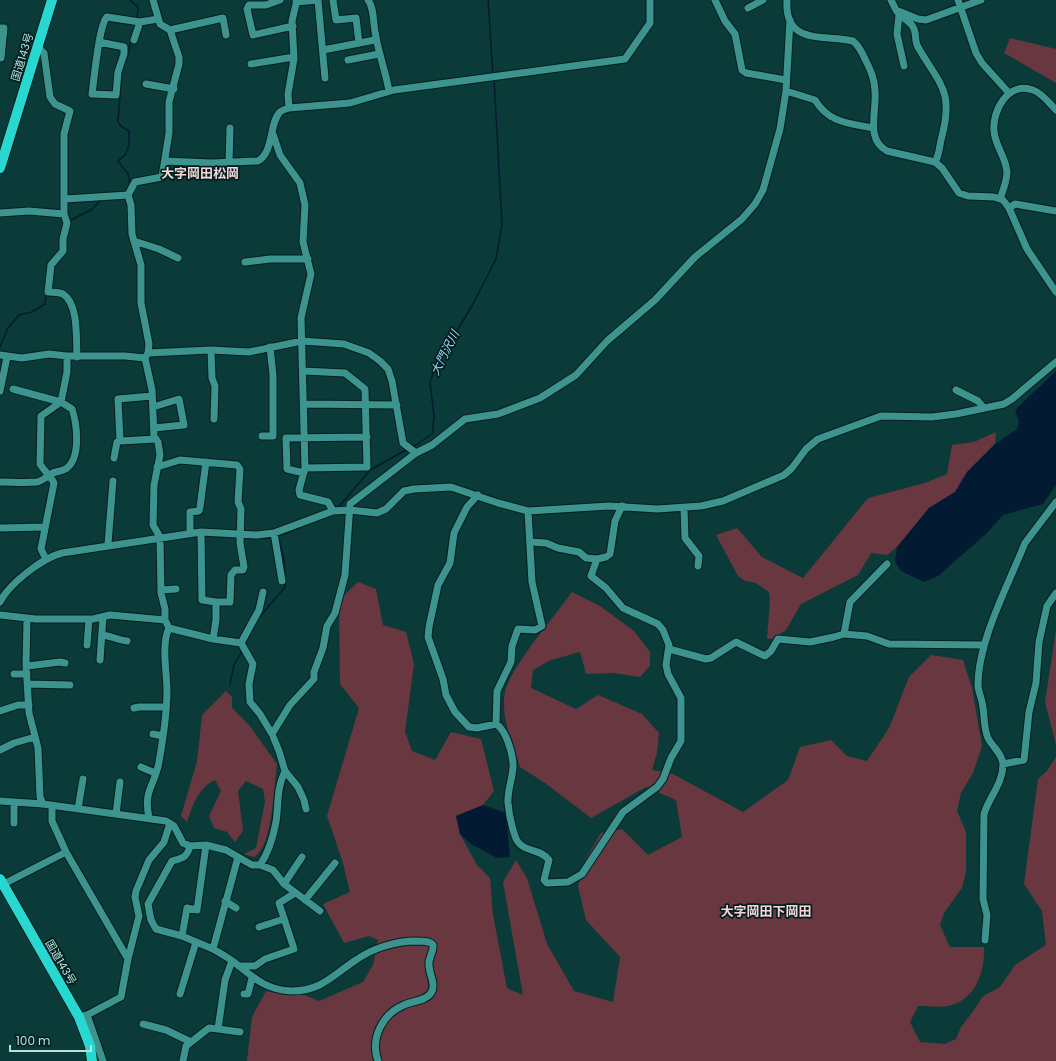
<svg xmlns="http://www.w3.org/2000/svg" width="1056" height="1061" viewBox="0 0 1056 1061" font-family="Poppins,'Noto Sans JP',sans-serif">
<style>
.green{fill:#69373f}
.water{fill:#031b32}
.lines{fill:none;stroke-linecap:round;stroke-linejoin:round}
.stream{stroke:#031b32;stroke-width:1.5}
.minor-casing{stroke:#041f1e;stroke-width:9}
.highway-casing{stroke:#041f1e;stroke-width:12}
.minor{stroke:#3d948f;stroke-width:7}
.highway{stroke:#27d7d0;stroke-width:10}
.labels{text-anchor:middle;stroke-width:3.5;stroke-linejoin:round;paint-order:stroke}
.street-label{font-size:11px;fill:#b9e0dd;stroke:#00201f}
.water-label{font-size:12px;font-style:italic;fill:#a6cef8;stroke:#00201f}
.quarter-label{font-size:13px;font-weight:bold;fill:#f8d4d8;stroke:#00201f}
</style>
<rect width="100%" height="100%" fill="#0a3b38"/>
<path class="green" d="M1010 38 1056 49V83L1004 53Z
M996 432 995 444 967 472 955 492 929 508 897 547 887 555 871 553 858 575 801 604 786 630 772 639 767 638 770 600 769 592 756 583 745 581 738 576 716 535 737 528 762 557 803 578 868 498 925 483 947 474 952 445 974 442Z
M358 582 376 589 383 625 406 632 414 664 405 732 412 751 435 760 451 732 481 739 494 791 483 805 456 816 460 834 477 865 490 878 493 915 507 988 523 995 503 882 516 860 527 878 547 944 574 991 613 1002 620 957 586 920 578 886 587 857 601 833 622 829 648 855 682 837 676 800 646 787 591 818 545 783 520 767C513 744 500 717 505 692 511 666 555 616 572 592L600 606 634 631 650 652V666L640 677 613 673 586 674 580 652 551 660 533 670 531 688 576 709 598 695 642 714 659 733 657 753 652 770 673 774 743 812 788 780 800 747 831 740 847 756 867 761 889 728 909 677 931 655 963 660 972 688 982 746 973 773 961 793 957 811 966 832V871L962 888 944 913 940 925 950 947H984C985 970 977 997 952 1005 942 1008 929 1006 918 1006L910 1022 920 1042 945 1044 956 1039 961 1027 974 1010 983 996 1000 987 1015 965 1046 945 1042 911 1024 884 1038 779 1047 771 1056 757V1061H247L252 1017 266 991 304 995 319 1001 363 982 373 965 378 940 369 936 344 943 323 904 350 892 343 863 327 816 359 708 340 684 339 600Z
M1056 630V745L1045 702Z
M226 691 232 697V708L249 725 277 764C274 786 273 846 254 857L244 854 256 848 265 802 263 789 246 781 238 791 243 831 235 842 227 832 214 828 209 816 221 791 215 780C198 788 193 805 187 822L181 816 197 761 202 715Z"/>
<path class="water" d="M1056 371V485L1043 504 1003 515 987 533 938 576 924 582 901 571 895 562 897 547 929 508 955 492 967 472 995 444 1017 429 1019 421 1015 410Z
M483 805 506 813 510 857 497 858 471 844 460 834 456 816Z"/>
<g class="lines">
<path class="stream" d="M130 0 138 7 137 19
M488 0 493 75
M123 67 129 51 131 40
M122 70 118 122 122 127 129 131V145L125 155 118 161 128 174 130 185
M69 221 91 210 100 201
M0 347 8 328 19 315 32 312 45 304 46 293
M413 447 432 434 434 416 430 382 436 365 472 306 496 259 502 225 494 78
M337 509 370 470 408 449
M258 619 285 587 284 559 278 536 304 526
M245 646 248 636
M230 684 234 665 242 651"/>
<g class="minor-casing">
<path id="minor" d="M280 0 266 5H249L247 9 253 35 293 26
M333 0 336 20 356 18 359 43
M368 0C373 7 373 15 374 24 376 47 385 68 389 91
M715 0 725 21 735 34 742 70 746 73 786 80
M787 0C784 46 825 34 853 41 859 46 862 52 865 59 870 69 875 79 875 91 877 112 865 139 887 151L935 162 942 168 959 193 968 196 994 197 1003 200 1009 208 1027 249 1056 292
M891 0 896 10 918 19 926 20 981 0
M958 0 976 53 982 63 1009 93
M296 2 318 0 325 78
M748 8 763 0
M896 10C900 18 909 19 913 27 917 33 914 40 918 47 939 84 954 90 942 136 939 146 940 154 935 162
M899 15 897 34 904 66
M0 28H4L1 58H0
M170 30 223 18 226 35
M134 40 140 22
M99 42 124 47V54L118 72 116 95 92 94C94 80 99 24 107 17L140 22 158 19
M38 47 44 53 50 97 55 104 70 111 64 134V214L67 223 63 239V251L51 265 48 292C53 292 59 292 63 294 79 304 76 340 77 357
M323 50 375 40
M348 60 379 54
M251 64 294 57
M146 84 174 89
M786 91 815 100C829 123 848 123 873 128
M289 108 288 94 294 59 292 21 297 0
M273 134 280 155 300 183 305 205 303 242 311 274 301 318 305 468 299 490 300 495 328 502 333 511
M165 161 212 163 258 161C274 152 269 123 280 112 282 110 286 109 289 108L350 103 394 90 625 59 650 23V0
M229 163 230 128
M65 199 128 195
M1000 199C1003 190 1007 181 1007 172 1006 157 995 146 994 131 992 111 1008 81 1033 90 1042 93 1049 103 1056 110
M1009 208 1015 204 1056 211
M0 213 29 211 64 214
M134 241 159 249 178 258
M245 262 270 259H308
M211 350 212 378 215 386 214 419
M148 353 149 344 141 303V265L132 234 131 205 128 195 135 182 162 177 169 133V102L179 64V57L170 30 160 24 153 0
M0 355 22 358 49 354 67 356H125L145 358
M303 371 345 373 365 389 367 467 305 468
M13 389 61 402
M956 390 978 401 984 408
M0 391 7 357
M152 396 118 399 120 441 156 439
M304 404 397 405
M153 407 179 399 184 425 154 428
M262 436H273V375L270 347
M114 458 117 442 120 441
M157 467 180 460 237 465 240 469 238 502 241 509 240 543 244 567 243 570H235L231 575 230 602H216
M304 473 287 469 286 438 367 437
M0 482C12 482 25 483 37 482 42 481 48 476 53 473 57 471 64 471 67 468 81 457 77 424 72 409L61 402 67 372V356
M478 495 467 507 454 533 450 563 438 585 429 627 428 637 443 679 446 695 455 712 469 727 477 728 496 724C506 730 512 752 513 763 514 776 507 789 508 803 509 813 512 827 515 836 521 854 540 847 549 860L544 880 547 883 568 882 582 874 623 812 657 787 663 779 671 758 681 741V698L668 674 666 665 669 645 663 630 658 624 623 608 606 588 591 576 597 559 606 557 610 554 615 521 622 506
M684 508 685 538 699 556 698 566
M1 528 45 527
M201 532 202 600 216 602V620L213 639
M190 533V512L199 511 200 507 206 462
M274 533 282 581
M530 542 546 543 558 548 579 552 586 558 597 559
M108 544 113 481
M46 559 41 549 54 483C50 475 44 471 40 464L41 416 61 402
M161 590 176 589
M0 602C9 584 42 558 62 553L201 532 257 535 274 533 333 511 350 510 377 513 386 509 404 491 414 489 451 487 498 503 528 511 609 506 657 509 701 506 723 501 784 475 792 468 806 449 818 439 881 416 932 417 956 414 1004 404 1012 399 1056 362
M0 615 36 619H93L110 615 165 620
M27 618 26 664 29 713 38 748 40 797 43 804
M169 628 213 639 241 643
M844 634 850 602 887 564
M102 635C111 636 118 640 127 641
M241 643 253 664 249 684 250 702 260 714 272 734 279 751 285 771 298 787 304 800 306 809
M241 643 259 610 263 592
M87 645 89 619
M669 649 706 659 711 658 736 642 765 656 771 651 778 639 810 642 834 637 844 634 867 636 889 644 984 645
M100 660 103 617
M27 666 60 662 65 663
M14 674H27
M27 684 70 685
M134 708 139 707H165
M0 711 18 705H29
M496 724 497 691 511 662 512 646 518 629 535 630 542 626 532 582 528 511
M153 734 163 736
M272 734 290 705 314 679V672L323 648 327 626 335 613 345 575 350 504 416 453 432 445 465 419 498 414 540 398 576 375 607 341 655 300 695 257 742 219 755 204 763 190 780 129 786 91 790 20
M0 750 14 743 35 737
M1003 764 1024 760 1029 712 1036 683 1039 642 1047 606 1056 593
M141 767 155 773
M0 801 43 804 166 821 174 826 183 843 190 846 206 845 226 850 252 865H260L273 870 284 884 320 911
M14 802V823
M52 805V821L66 852 128 959 121 997 87 1015 79 1017
M78 809 83 779
M116 814 120 782
M149 818C143 789 155 786 159 762 163 739 167 715 167 691 167 673 161 644 169 628L165 620V609L161 593 160 537 153 525 154 485 160 455 158 442 154 437 152 390 145 358 148 353 211 350 249 352 302 341 344 344 369 353 380 361 388 369 392 381 403 443 416 453
M190 846C187 858 182 858 172 861L148 904 151 920 156 929 182 936 213 949
M238 857 213 949C220 953 227 957 234 962 253 977 265 990 292 991 322 991 334 974 356 960 373 948 396 941 416 941 422 942 429 940 433 945 434 951 429 957 429 963 428 973 437 984 431 993 426 1001 412 1001 404 1005 382 1014 370 1039 378 1061
M260 865C269 852 273 838 276 822 279 803 276 790 285 771
M284 884 302 857
M0 886 66 852
M305 900 335 863
M225 901 236 908
M259 927 284 919
M182 936 187 908 197 910 206 845
M985 940 987 915 983 899 984 814C989 797 1003 784 1003 764 1003 755 992 746 988 738 983 727 985 714 982 702 981 696 978 691 978 685 978 644 1004 593 1020 555L1025 543 1056 502
M128 959 139 916 135 897 136 891 149 860 164 842 170 823
M239 966H255L265 959 294 949 279 903 295 893
M180 994 196 942
M244 994H248L252 978
M87 1015 103 1061
M143 1024 166 1030 191 1042
M218 1029 240 1032
M183 1061 186 1046 209 1028 218 1029 225 980 232 961"/>
</g>
<g class="highway-casing">
<path id="highway" d="M0 168 52 0
M0 879 79 1017 90 1046 92 1061"/>
</g>
<use href="#minor" class="minor"/>
<use href="#highway" class="highway"/>
</g>
<g class="labels">
<g class="street-label">
<text transform="translate(22 57) rotate(-73)" y="4">国道143号</text>
<text transform="translate(61 962) rotate(60)" y="4">国道143号</text>
</g>
<g class="water-label">
<text transform="translate(445 353) rotate(-63)" y="4">大門沢川</text>
</g>
<g class="quarter-label">
<text x="200" y="178">大字岡田松岡</text>
<text x="766" y="916">大字岡田下岡田</text>
</g>
</g>
<path d="M10 1045v6h81v-6" fill="none" stroke="#b9e0dd" stroke-width="2"/>
<text x="16" y="1045" font-size="12" fill="#b9e0dd" stroke="#00201f" stroke-width="3" paint-order="stroke">100 m</text>
</svg>
